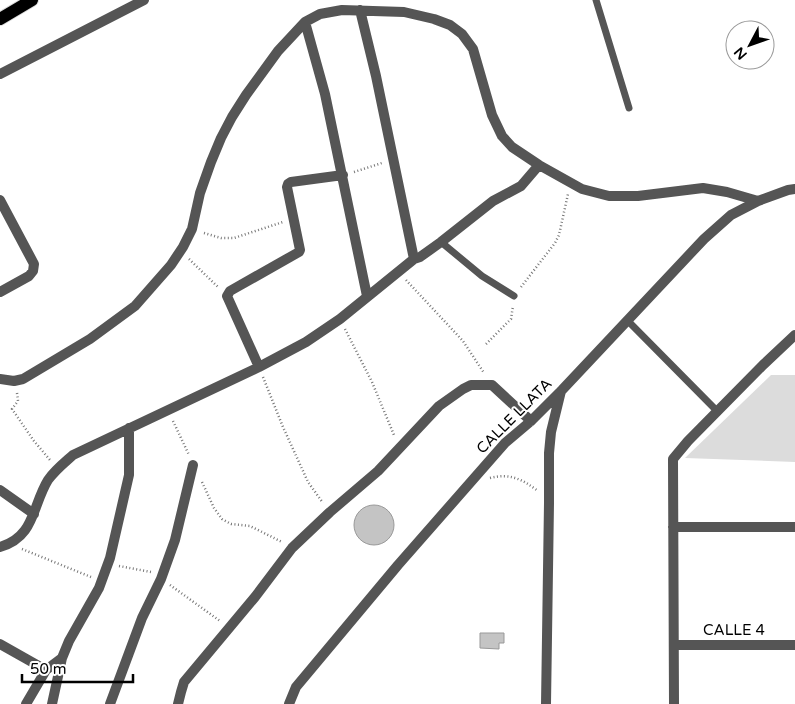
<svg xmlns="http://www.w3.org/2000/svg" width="795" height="704" viewBox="0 0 795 704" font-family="'Varela Round',sans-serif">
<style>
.green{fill:#dcdcdc}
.building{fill:#c4c4c4;stroke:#999}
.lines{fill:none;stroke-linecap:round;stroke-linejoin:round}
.primary-casing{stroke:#dbdbdb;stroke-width:14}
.path{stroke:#777;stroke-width:2.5;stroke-dasharray:1 2.5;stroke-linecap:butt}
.lane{stroke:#555;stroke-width:7}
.street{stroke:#555;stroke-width:10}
.primary{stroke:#000;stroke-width:12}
.labels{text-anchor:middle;stroke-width:4;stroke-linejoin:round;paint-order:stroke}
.street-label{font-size:15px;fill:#000;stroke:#fff}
</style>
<rect width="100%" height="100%" fill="#fff"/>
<path class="green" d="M771 375H795V462L685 458Z"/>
<path class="building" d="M354 525a20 20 0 1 1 40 0a20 20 0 1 1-40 0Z
M480 633H504V643H499V649L480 648Z"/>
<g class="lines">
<g class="primary-casing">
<path id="primary" d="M0 19 32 0"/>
</g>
<path class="path" d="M354 172 382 163
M204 233 221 238H234L283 222
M189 259 219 288
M406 280 463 341 484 373
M521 287 555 243 559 235 568 194
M345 329 372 382 394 435
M486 344 511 319 513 306
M263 377 283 427 308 482 323 503
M17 393 18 401 12 409 34 441 50 460
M173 421 189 455
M490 478C510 473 522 479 538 491
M202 482 214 508 222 519 231 524 250 526 282 542
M22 549 91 577
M119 566 151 572
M170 585 220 621"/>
<path class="lane" d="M596 0 629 108
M441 242 482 276 514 296
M627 320 718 412"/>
<path class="street" d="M360 10 376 76 414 259
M305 22 325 94 367 296
M0 74 144 0
M0 200 34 264 33 271 29 276 0 292
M259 367 227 296 230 291 299 252 300 250 287 187 288 184 291 182 343 175
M0 379 14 381 23 379 90 339 135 306 171 265 183 247 192 229 200 193 211 162 221 138 232 117 246 95 278 51 305 22 320 14 342 10 404 12 434 19 450 25 462 34 473 49 492 115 502 136 512 147 539 165 582 189 609 196H638L703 188 727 192 758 201
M0 490 34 514
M673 527H795
M0 547C35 537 32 506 48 480 55 470 64 463 73 455L259 367 306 342 340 319 414 259 420 257 441 242 493 201 521 186 539 165
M0 644 46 670 62 658
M674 645H795
M26 704 46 670
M52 704 62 658 69 641 99 588 110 558 129 475V428
M110 704 142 618 161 579 175 540 193 465
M178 704 181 692 184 682 255 597 292 548 330 512 378 471 439 406 463 389 471 385H492L531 421
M289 704 296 687 398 565 505 443 531 421 562 390 704 239 731 215 758 201 788 190 795 189
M546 704 549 503V453L551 432 561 391
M674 704 673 459 688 441 763 365 795 335"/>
<use href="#primary" class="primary"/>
</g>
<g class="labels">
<g class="street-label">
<text transform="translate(514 416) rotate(-45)" y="5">CALLE LLATA</text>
<text x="734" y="635">CALLE 4</text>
</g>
</g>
<g transform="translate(750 45) rotate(229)"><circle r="24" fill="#ffffff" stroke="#999999"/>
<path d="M0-4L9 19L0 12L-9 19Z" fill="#000000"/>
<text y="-8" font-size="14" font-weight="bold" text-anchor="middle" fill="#000000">N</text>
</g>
<path d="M22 674v8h111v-8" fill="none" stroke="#000000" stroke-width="2.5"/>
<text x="30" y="674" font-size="15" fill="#000000" stroke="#ffffff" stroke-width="4" paint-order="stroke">50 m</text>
</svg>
